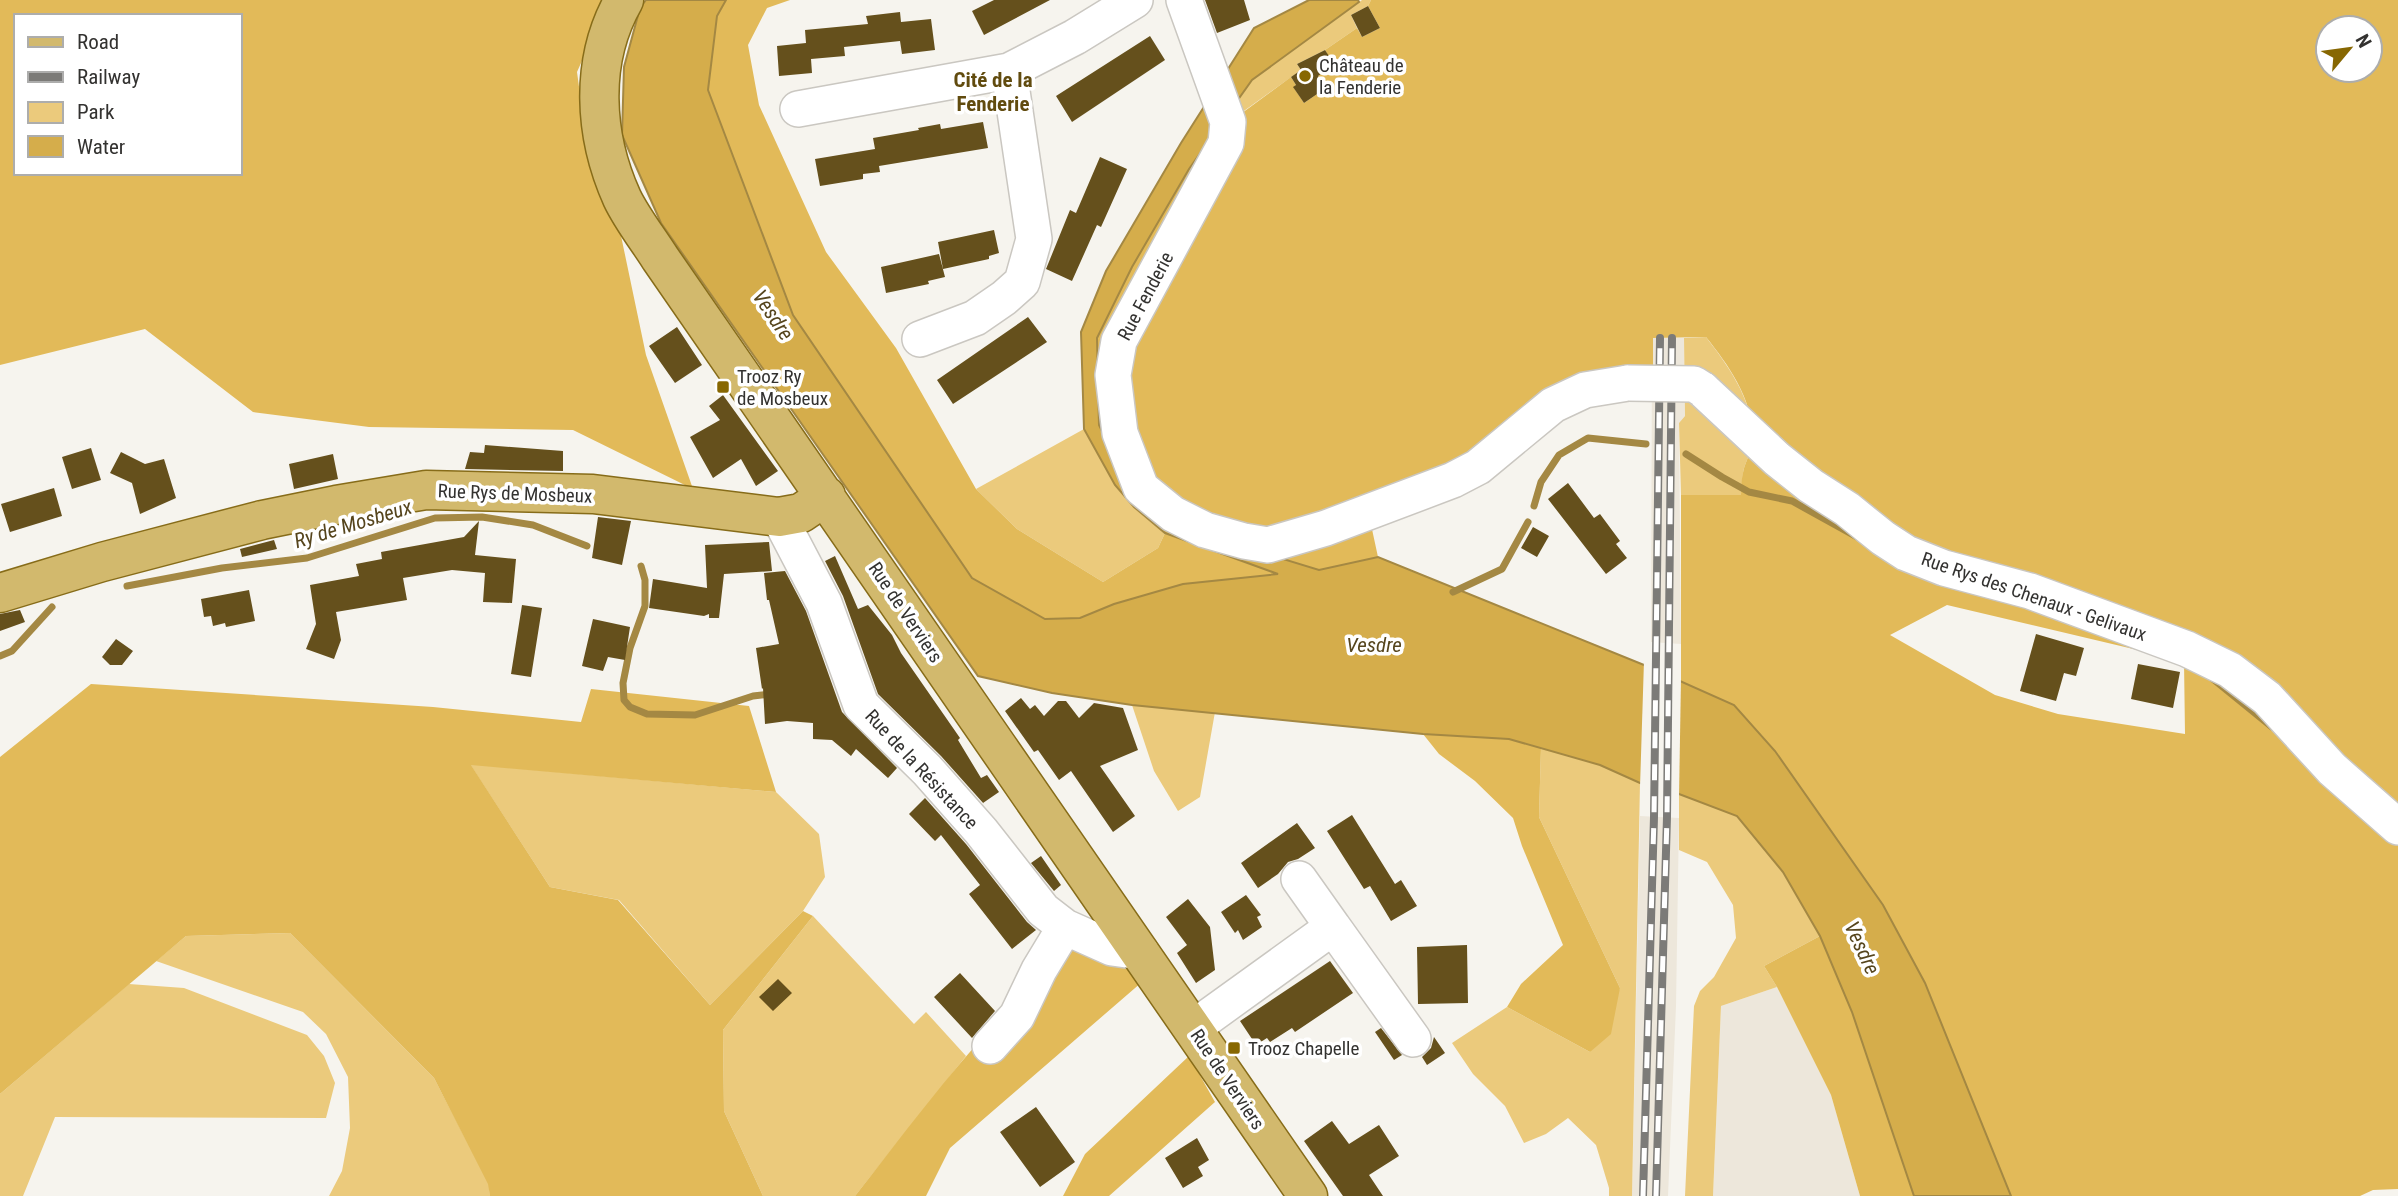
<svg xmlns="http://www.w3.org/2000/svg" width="2398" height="1196" viewBox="0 0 2398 1196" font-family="'Roboto Condensed',sans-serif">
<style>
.built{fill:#ede7db}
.green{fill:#ebca7c}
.forest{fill:#e2ba59;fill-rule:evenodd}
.water{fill:#d5ad4b;stroke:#a48843;stroke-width:2}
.pier{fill:#f6f4ee}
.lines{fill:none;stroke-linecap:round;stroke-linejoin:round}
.stream{stroke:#a48843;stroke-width:7}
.building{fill:#65501c}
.minor-casing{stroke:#cac7c1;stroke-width:38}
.major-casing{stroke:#876c19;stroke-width:41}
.minor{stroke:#fff;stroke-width:35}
.major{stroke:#d2b96d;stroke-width:38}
.rail-casing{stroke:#7c7b78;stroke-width:8}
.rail{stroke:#fff;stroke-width:5;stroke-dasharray:16;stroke-linecap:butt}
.minor-bridge-casing{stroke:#cac7c1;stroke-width:38;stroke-linecap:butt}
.minor-bridge{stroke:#fff;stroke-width:35}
.poi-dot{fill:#876702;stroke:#fff;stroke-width:2.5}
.labels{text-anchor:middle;stroke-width:7;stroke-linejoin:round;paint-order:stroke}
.poi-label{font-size:19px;fill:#333230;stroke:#fff;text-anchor:start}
.street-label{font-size:19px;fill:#333230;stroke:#fff}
.neighbourhood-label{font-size:21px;font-weight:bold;fill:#614b0e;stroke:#fff}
.water-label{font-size:21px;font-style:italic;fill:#56451d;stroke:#fff}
</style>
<rect width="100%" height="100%" fill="#f6f4ee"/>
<path class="built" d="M1652 338H1684L1685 416 1679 423 1681 644 1651 642Z
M1640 816 1679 818 1676 1006 1668 1196H1632Z
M1777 987 1831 1095 1860 1196H1713L1721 1006Z"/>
<path class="green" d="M1362 0H1371L1368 6 1351 15 1357 28 1325 50 1297 64 1301 70 1237 116 1229 109 1252 80Z
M1706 337C1729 367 1758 406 1751 447 1750 456 1744 464 1743 473 1742 480 1742 488 1742 495H1681L1679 423 1685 416 1684 338Z
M1084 429 1115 485 1134 507 1165 533 1158 548 1103 582 1017 529 976 489Z
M1132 705 1215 712 1200 797 1178 811 1154 771Z
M1541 748 1600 765 1640 783 1632 1196H1609V1188L1596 1145 1568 1118 1546 1134 1524 1143 1505 1106 1473 1074 1452 1043 1507 1007 1590 1052 1620 988 1539 817Z
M470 764 776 792 819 834 825 877 803 911 710 1005 619 900 550 887Z
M1679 794 1737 816 1783 872 1820 936 1764 966 1777 987 1721 1006 1713 1196H1685L1694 1006 1700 991 1714 977 1736 938 1733 905 1707 862 1679 850Z
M813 916 914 1024 926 1012 966 1056 855 1196H763L724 1111 723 1030Z
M290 933 434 1078 489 1184 490 1196H329L342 1171 350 1128 348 1077 326 1034 303 1012 156 961 186 936Z
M129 984 184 988 307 1035 324 1056 335 1083 326 1118 55 1117 23 1196H0V1094Z"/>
<path class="forest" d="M0 0H609L577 72 586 138 620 231 646 355 693 489 573 430 369 427 253 412 145 329 0 365ZM16 16H240V173H16Z
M726 0H790L767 8 748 45 759 105 826 252 896 348 976 489 1017 529 1103 582 1158 548 1165 533 1279 574 1114 604 1080 618 1045 619 972 578 793 315 708 90 717 16Z
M1371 0H2398V1189L2373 1190 2360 1196H2011L1925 983 1883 905 1775 751 1734 705 1681 682V495H1741C1742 488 1741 480 1743 473 1744 464 1750 456 1751 447 1758 406 1730 367 1706 337L1653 338V394L1585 396 1370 520 1378 557 1319 570 1172 525 1125 480 1099 425 1097 338 1132 267 1189 169 1229 109 1238 116 1291 77 1296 85 1294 88 1304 103 1326 88 1318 76 1334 65 1325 50 1357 28 1362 37 1380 28 1368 6ZM2328 28H2370V70H2328ZM1947 605 2184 661 2185 734 2058 714 1995 695 1890 635Z
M91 684 433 707 581 722 591 689 749 706 776 792 471 765 550 887 618 900 710 1005 803 911 813 916 723 1030 724 1111 763 1196H490L488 1184 434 1078 290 933 186 936 0 1094V757Z
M1423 734 1509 739 1541 748 1539 817 1620 988 1611 1034 1590 1052 1507 1007 1521 984 1563 945 1522 846 1513 818 1475 781 1439 754Z
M1101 928 1142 982 950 1148 926 1196H855C928 1103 1004 997 1101 928Z
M1820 936 1852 1012 1914 1196H1860L1831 1095 1777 987 1764 966Z
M1189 1056 1215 1102 1109 1196H1063L1085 1154Z"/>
<path class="water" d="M646 0H726L717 16 708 90 793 315 972 578 1045 619 1080 618 1114 604 1183 584 1278 574 1165 533 1134 507 1115 485 1084 429 1081 332 1106 271 1181 143 1254 28 1309 0H1358L1359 2 1252 80 1189 169 1132 267 1097 338 1099 425 1125 480 1172 525 1319 570 1378 557 1644 665 1734 705 1775 751 1883 905 1925 983 2011 1196H1914L1852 1012 1820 936 1783 872 1737 816 1679 794 1640 783 1600 765 1509 739 1423 734 1132 705 1052 693 978 676 661 223 622 135 624 67 640 8Z"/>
<path class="pier" d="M1644 661 1681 678 1679 798 1640 787Z"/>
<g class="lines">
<path class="stream" d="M1686 454 1722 477 1749 492 1792 501 1857 537
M1534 506 1541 482 1559 455 1588 438 1646 444
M641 566 645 580V606L630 648 623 683 624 700 630 707 647 714 695 715 753 696 772 694
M127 586 222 568 307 558 435 518 482 517 533 525 587 546
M1453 592 1502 569 1528 522
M0 656 12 651 52 607
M2213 679 2272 727"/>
</g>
<path class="building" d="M994 0H1050L984 35 972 11Z
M1205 0H1244L1250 20 1217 33Z
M1368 6 1380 28 1362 37 1351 15Z
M900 12 901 22 931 19 935 50 902 54 900 41 844 47 845 56 811 59 812 73 779 76 777 46 806 43 805 30 868 24 866 16Z
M1150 36 1165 60 1072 122 1056 96Z
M1325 50 1335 65 1318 76 1326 88 1304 103 1293 87 1296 85 1291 77 1301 70 1297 64Z
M983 122 988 148 879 166 880 172 863 174V179L820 186 815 159 875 149 873 138 919 130 918 128 940 124 941 129Z
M1100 157 1127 169 1101 227 1097 225 1072 281 1046 269 1070 210 1076 213Z
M994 230 999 253 989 256V259L943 269 938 242Z
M939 254 945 277 928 281 929 284 886 293 881 267Z
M1028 317 1047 342 953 404 937 380Z
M677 327 702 365 675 383 649 346Z
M723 395 778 471 756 486 741 459 713 478 690 437 720 420 709 406Z
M485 445 563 451V471L465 469 470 452 484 453Z
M91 448 101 480 72 489 62 457Z
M121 452 145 464 164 459 176 498 140 514 132 483 110 473Z
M333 454 338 479 294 489 289 464Z
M1568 483 1594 518 1600 514 1620 541 1616 544 1627 558 1606 574 1548 499Z
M54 488 62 516 10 532 1 504Z
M598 517 631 521 622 565 592 558Z
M479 521 475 555 516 559 512 603 483 602 485 573 452 570 403 578 407 600 336 612 341 640 334 659 306 649 316 624 310 585 359 576 356 564 382 559 381 552 464 537Z
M1533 527 1549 536 1537 557 1521 548Z
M274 540 277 549 242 557 240 549Z
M769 542 772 571 724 574 719 618H709V614L704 616 649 608 653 579 707 588 705 545Z
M835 556 858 609 868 605 892 635 901 653 960 738 958 740 981 778 987 775 999 792 983 803 984 804 941 756 878 694 843 596 825 561Z
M785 571 806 611 842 712 897 768 888 778 856 749 851 756 832 740 813 739V723L787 721 765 724 763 688 762 689 756 648 779 644 769 600H767L764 573Z
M249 590 255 621 226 627 225 623 213 626 211 616 204 617 201 599Z
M522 605 542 608 531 677 511 674Z
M20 610 25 622 0 631V614Z
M593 619 630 627 625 660 608 657 603 671 582 666Z
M2036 634 2084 648 2076 676 2064 673 2056 701 2020 691Z
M116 639 133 651 122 665H110L102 657Z
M2138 664 2180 672 2173 708 2131 699Z
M1021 698 1030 709 1035 705 1044 716 1058 701H1066L1079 718 1094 703 1123 708 1138 750 1100 766 1135 816 1113 832 1071 771 1059 780 1038 750 1034 752 1005 711Z
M925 798 966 844 1027 922 1036 930 1012 949 969 894 980 885 941 835 935 841 909 814Z
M1352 815 1395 884 1401 880 1417 906 1391 921 1370 886 1364 889 1327 831Z
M1297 823 1315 848 1298 859 1288 862 1278 874 1258 888 1241 863Z
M1041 856 1061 885 1054 891 1031 863Z
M1246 895 1261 915 1257 917 1262 927 1243 940 1238 930 1235 933 1221 912Z
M1188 899 1210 927 1215 970 1196 983 1177 953 1187 945 1166 917Z
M1467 945 1468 1003 1418 1004 1417 947Z
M1330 961 1353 993 1295 1032 1292 1028 1270 1042 1267 1038 1256 1045 1240 1021Z
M960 973 995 1011 972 1038 934 997Z
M778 979 792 993 773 1011 759 997Z
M1381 1028 1402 1055 1394 1060 1375 1032Z
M1434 1037 1445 1053 1427 1065 1422 1057 1431 1048Z
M1036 1107 1075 1162 1040 1187 1000 1132Z
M1332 1121 1349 1144 1379 1125 1399 1156 1369 1175 1383 1196H1343L1304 1141Z
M1197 1138 1209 1160 1198 1167 1203 1176 1183 1188 1165 1158Z"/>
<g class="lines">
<g class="minor-casing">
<path id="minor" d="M1184 0 1228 122 1226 143 1119 341 1113 375 1120 433 1141 488 1173 514 1205 530 1244 541 1268 545 1326 528 1453 480 1478 467 1553 405 1585 390 1628 383
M798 109 1009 71 1075 37 1135 0
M920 339 975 318 1004 298 1022 282 1034 239 1009 71
M1702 389 1777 459 1811 486 1847 509 1883 538 1906 553 1944 568 2030 591 2187 649 2230 670 2267 698 2332 769 2398 827
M779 517 824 603 861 705 927 770 981 831 1043 910 1065 927 1112 948 1141 952
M1299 879 1333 927
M1193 1028 1333 927 1413 1039
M990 1046 1017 1016 1039 970 1065 927"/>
</g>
<g class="major-casing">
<path id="major" d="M624 0C589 61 594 136 622 198 632 219 648 239 660 258L1308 1196
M0 593 102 562 262 520 336 505 426 490 593 494 779 517 801 513 826 496"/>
</g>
<use href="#minor" class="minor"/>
<use href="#major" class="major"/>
<g class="rail-casing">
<path id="rail" d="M1643 1196 1654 817 1660 338
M1656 1196 1667 817 1672 338"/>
</g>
<use href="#rail" class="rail"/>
<g class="minor-bridge-casing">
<path id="minor-bridge" d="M1628 383 1694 384 1702 389"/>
</g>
<use href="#minor-bridge" class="minor-bridge"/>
</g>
<g class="poi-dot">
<circle cx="1305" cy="76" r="7"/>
<rect x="716" y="380" width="14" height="14" rx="3.5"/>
<rect x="1227" y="1041" width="14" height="14" rx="3.5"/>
</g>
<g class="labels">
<g class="poi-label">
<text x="1319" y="72">Château de<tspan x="1319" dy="22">la Fenderie</tspan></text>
<text x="737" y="383">Trooz Ry<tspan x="737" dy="22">de Mosbeux</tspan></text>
<text x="1248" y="1055">Trooz Chapelle</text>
</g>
<g class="street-label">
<text transform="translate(1145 296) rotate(-62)" y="7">Rue Fenderie</text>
<text transform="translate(515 493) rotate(2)" y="7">Rue Rys de Mosbeux</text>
<text transform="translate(2034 596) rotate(19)" y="7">Rue Rys des Chenaux - Gelivaux</text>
<text transform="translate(906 612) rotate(56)" y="7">Rue de Verviers</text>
<text transform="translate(922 769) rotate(47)" y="7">Rue de la Résistance</text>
<text transform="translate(1228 1079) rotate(56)" y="7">Rue de Verviers</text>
</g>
<g class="neighbourhood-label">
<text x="993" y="87">Cité de la<tspan x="993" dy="24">Fenderie</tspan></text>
</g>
<g class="water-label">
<text transform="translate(773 315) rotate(56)" y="7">Vesdre</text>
<text transform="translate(353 524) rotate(-17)" y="7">Ry de Mosbeux</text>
<text x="1374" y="652">Vesdre</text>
<text transform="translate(1862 948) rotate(65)" y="7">Vesdre</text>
</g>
</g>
<rect x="14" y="14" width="228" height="161" fill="#ffffff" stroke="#adadac" stroke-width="2"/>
<rect x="28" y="37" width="35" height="10" fill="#d2b96d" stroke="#adadac" stroke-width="2"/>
<text x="77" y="49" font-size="21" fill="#333230">Road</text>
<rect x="28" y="72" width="35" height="10" fill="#7c7b78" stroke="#adadac" stroke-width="2"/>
<text x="77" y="84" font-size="21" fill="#333230">Railway</text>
<rect x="28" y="102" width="35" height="21" fill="#ebca7c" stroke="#adadac" stroke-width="2"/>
<text x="77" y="119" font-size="21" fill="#333230">Park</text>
<rect x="28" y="136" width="35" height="21" fill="#d5ad4b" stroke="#adadac" stroke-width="2"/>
<text x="77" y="154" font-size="21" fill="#333230">Water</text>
<g transform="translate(2349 49) rotate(61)"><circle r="33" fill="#ffffff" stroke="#adadac" stroke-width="2"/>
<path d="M0-5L12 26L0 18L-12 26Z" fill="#876702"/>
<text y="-10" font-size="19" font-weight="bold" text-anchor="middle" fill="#333230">N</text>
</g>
</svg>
